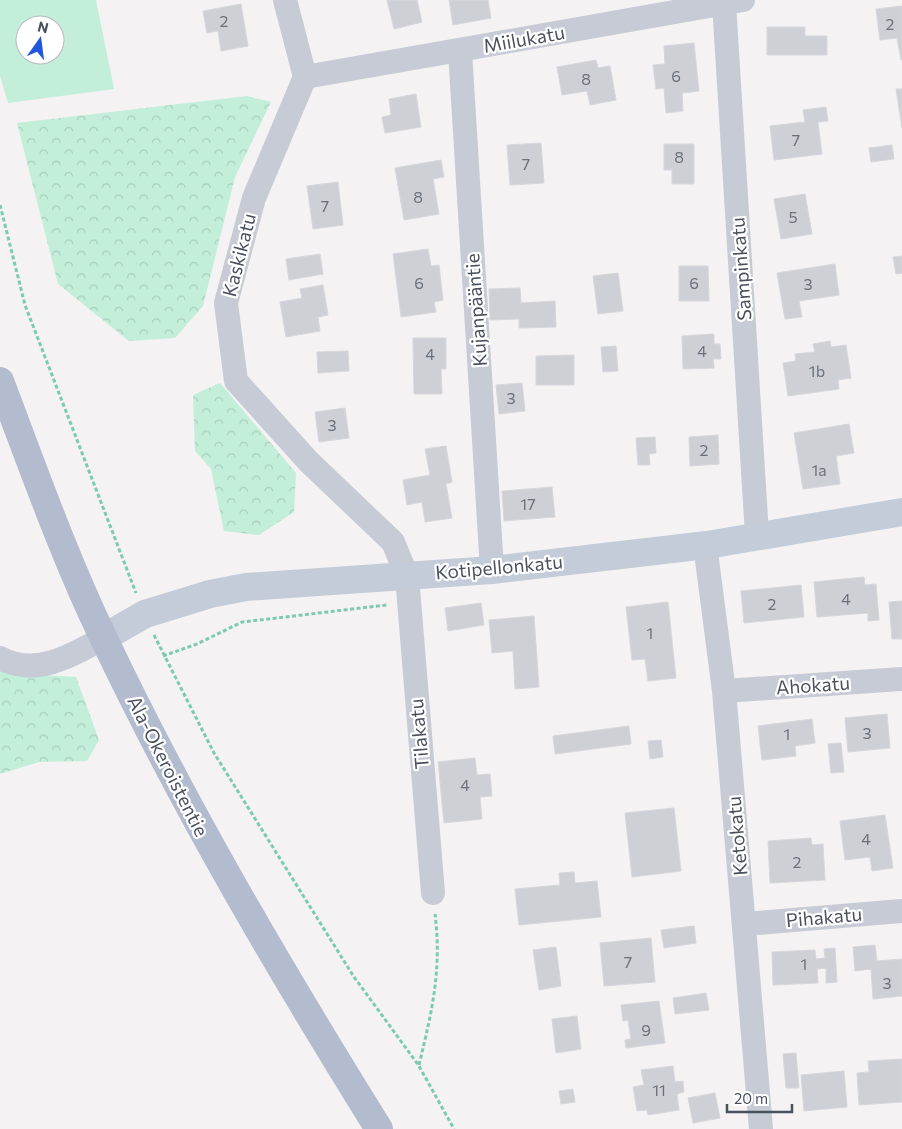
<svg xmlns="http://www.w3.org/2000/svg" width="902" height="1129" viewBox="0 0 902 1129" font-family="Commissioner,sans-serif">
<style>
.green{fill:#c3eeda;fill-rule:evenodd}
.forest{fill:url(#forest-crowns)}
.building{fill:#cfd0d5;stroke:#d6d7dc}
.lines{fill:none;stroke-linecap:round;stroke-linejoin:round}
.path{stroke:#7ccbb0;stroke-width:3;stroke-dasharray:4 2.5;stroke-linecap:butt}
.street{stroke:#c6cbd5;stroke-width:24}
.secondary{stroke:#c5ccd9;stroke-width:28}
.primary{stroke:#b3bcce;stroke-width:28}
.labels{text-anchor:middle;stroke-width:4.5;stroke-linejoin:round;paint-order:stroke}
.number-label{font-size:16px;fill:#6b717c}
.street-label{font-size:19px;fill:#4a515e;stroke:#fff}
</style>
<defs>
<pattern id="forest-crowns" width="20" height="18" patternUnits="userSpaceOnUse" patternTransform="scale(1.25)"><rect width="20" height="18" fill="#c3eeda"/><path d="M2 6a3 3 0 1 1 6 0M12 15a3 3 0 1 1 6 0" fill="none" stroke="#a9cebe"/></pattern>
</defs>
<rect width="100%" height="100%" fill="#f4f2f2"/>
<path class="green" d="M0 0H96L114 89 8 103 0 76ZM25 25H55V55H25Z"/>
<path class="forest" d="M247 96 271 102 235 177 203 306 175 338 129 341 58 284 17 123Z
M220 383 296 473 294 512 259 535 224 531 211 469 195 451 193 395Z
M0 669 26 674 76 677 99 740 87 761 39 762 0 774Z"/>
<path class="building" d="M387 0H417L422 22 394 29Z
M449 0H488L491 18 453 25Z
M241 4 248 46 221 51 218 31 207 33 203 11Z
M902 6V60H901L897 38 880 40 876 9Z
M767 27H805V36H827V55H767Z
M694 43 699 91 682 93 683 111 666 113 664 88 656 89 653 65 665 64 664 46Z
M596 60 598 68 610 66 616 100 590 105 587 91 562 95 557 67Z
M896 89H902V128Z
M416 94 421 127 385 133 382 117 391 115 389 99Z
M826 107 828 121 818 122 822 154 774 160 770 126 805 122 803 110Z
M541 143 544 183 510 185 507 145Z
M664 144H694V184H672V170H664Z
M892 145 894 159 871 162 869 148Z
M441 160 444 177 433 179 439 214 404 220 395 168Z
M338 182 343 225 313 229 307 186Z
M805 194 812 234 781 239 774 199Z
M428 249 431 266 439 265 443 300 434 302 436 312 401 317 393 254Z
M320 254 323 274 289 280 286 259Z
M902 256V273L896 274 893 257Z
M835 264 839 295 799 301 802 317 785 319 777 273Z
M679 266H708L709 301H679Z
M618 273 623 311 598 314 593 276Z
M323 285 328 315 318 317 320 331 286 337 280 302 302 298 300 289Z
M520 288 521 303 555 301 556 327 519 328V319L490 320 489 289Z
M714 334V344H720L721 359H713L714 368 683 369 682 336Z
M413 338H446V369H441L442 394H414Z
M830 341 831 347 846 345 851 378 838 380 839 389 788 396 783 363 796 361 795 354 815 352 813 344Z
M616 346 618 371 603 372 601 347Z
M348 351 349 371 318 373 317 352Z
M574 355V385H536V356Z
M522 383 525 411 499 414 496 385Z
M345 408 349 438 319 442 315 412Z
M849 424 854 453 836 456 840 484 803 489 794 433Z
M718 435 719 464 690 466 689 437Z
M655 437 656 453 649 454 650 465H638L636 438Z
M446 446 452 482 446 484 452 518 425 522 422 502 407 505 403 480 430 475 425 449Z
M552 487 555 517 504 521 502 491Z
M864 577 865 585 876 584 879 620 868 621V613L817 617 814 582Z
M801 585 804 617 744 623 741 591Z
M902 601V639H892L889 602Z
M668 602 676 678 648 681 645 659 632 660 626 607Z
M481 603 484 625 448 631 445 608Z
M534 616 539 687 515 689 513 651 492 653 489 620Z
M887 714 890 748 848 752 845 718Z
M812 719 815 743 795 746 796 756 762 760 758 726Z
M629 726 631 744 555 754 553 736Z
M661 740 663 757 650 759 648 741Z
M841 743 844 772 831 773 828 744Z
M475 758 477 775 490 774 492 796 480 797 482 819 444 823 438 762Z
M674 808 681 871 632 877 625 813Z
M885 815 893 868 872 871 870 857 845 860 840 821Z
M811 838 812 845 823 844 825 880 770 883 768 841Z
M574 872 575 883 597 881 601 917 519 925 515 889 560 885 559 873Z
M694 926 696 943 664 948 661 930Z
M651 938 655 982 604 986 600 943Z
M875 945 877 961 902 959V996L873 999 871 969 855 971 853 947Z
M556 947 561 986 539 990 533 950Z
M835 948 837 982 826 983V968L817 969 818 983 773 985 772 952 815 950 816 959 825 958 824 949Z
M706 993 709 1010 675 1014 673 998Z
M659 1001 665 1043 626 1048 625 1040 631 1039 628 1020 623 1021 621 1005Z
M577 1016 581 1049 556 1053 552 1019Z
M796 1053 799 1088H786L783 1054Z
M902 1059V1102L859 1105 857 1073 869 1072 868 1061Z
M673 1066 675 1082 683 1081 684 1092 677 1094 679 1110 648 1115 647 1110 637 1111 633 1087 644 1085 641 1070Z
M844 1071 847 1107 804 1111 801 1075Z
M573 1089 575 1102 561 1104 559 1091Z
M715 1093 720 1118 693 1123 688 1098Z"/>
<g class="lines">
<path class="path" d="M0 205 25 305 136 593
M154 635 214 753 354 977 419 1066 454 1129
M163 656 197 644 242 622 387 605
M419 1065C432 1011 442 970 435 914"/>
<path class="street" d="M285 0 305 77 254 198 226 303 236 381 309 462 393 542 407 576 433 893
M724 3 757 535
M460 51 492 570
M305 77 743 0
M707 545V560L724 691 761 1129
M0 658C36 677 71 656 103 638
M724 691 902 679
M745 924 902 911"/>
<path class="secondary" d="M103 638 145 614 210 594 246 587 492 570 707 545 902 512"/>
<path class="primary" d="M0 381C33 468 64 556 104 639 185 809 280 970 379 1129"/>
</g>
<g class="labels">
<g class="number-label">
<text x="224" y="27">2</text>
<text x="890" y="30">2</text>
<text x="676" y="82">6</text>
<text x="586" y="85">8</text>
<text x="796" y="146">7</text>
<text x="679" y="163">8</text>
<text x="526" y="170">7</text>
<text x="418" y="203">8</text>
<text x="325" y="212">7</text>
<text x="793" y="223">5</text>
<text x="419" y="289">6</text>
<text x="694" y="289">6</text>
<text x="808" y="290">3</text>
<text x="702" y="357">4</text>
<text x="430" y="360">4</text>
<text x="817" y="377">1b</text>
<text x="511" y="404">3</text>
<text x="332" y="431">3</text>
<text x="704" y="456">2</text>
<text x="819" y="476">1a</text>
<text x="528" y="510">17</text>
<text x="846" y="605">4</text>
<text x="772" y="610">2</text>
<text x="650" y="639">1</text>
<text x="867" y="739">3</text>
<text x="787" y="740">1</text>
<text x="465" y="791">4</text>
<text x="866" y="845">4</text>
<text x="797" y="868">2</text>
<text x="628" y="968">7</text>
<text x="804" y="970">1</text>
<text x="887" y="989">3</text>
<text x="646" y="1036">9</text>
<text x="659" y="1096">11</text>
</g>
<g class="street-label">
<text transform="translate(524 39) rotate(-10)" y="7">Miilukatu</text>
<text transform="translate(239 255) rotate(-76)" y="7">Kaskikatu</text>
<text transform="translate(741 269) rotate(-94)" y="7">Sampinkatu</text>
<text transform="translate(476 310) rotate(-94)" y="7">Kujanpääntie</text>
<text transform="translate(499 567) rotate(-5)" y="7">Kotipellonkatu</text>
<text transform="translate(813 685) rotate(-4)" y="7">Ahokatu</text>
<text transform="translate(419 734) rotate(-95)" y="7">Tilakatu</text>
<text transform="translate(168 766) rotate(63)" y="7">Ala-Okeroistentie</text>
<text transform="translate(737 836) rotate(-95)" y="7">Ketokatu</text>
<text transform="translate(824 917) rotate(-5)" y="7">Pihakatu</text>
</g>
</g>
<g transform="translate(40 40) rotate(14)"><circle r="24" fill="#ffffff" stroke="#b7b9bf"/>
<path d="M0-4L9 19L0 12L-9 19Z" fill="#2257dd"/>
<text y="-8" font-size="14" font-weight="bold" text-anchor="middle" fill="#4a515e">N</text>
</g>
<path d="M727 1104v8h65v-8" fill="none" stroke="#4a515e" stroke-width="2.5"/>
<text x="734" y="1104" font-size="15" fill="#4a515e" stroke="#ffffff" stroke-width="4" paint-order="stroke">20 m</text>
</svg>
